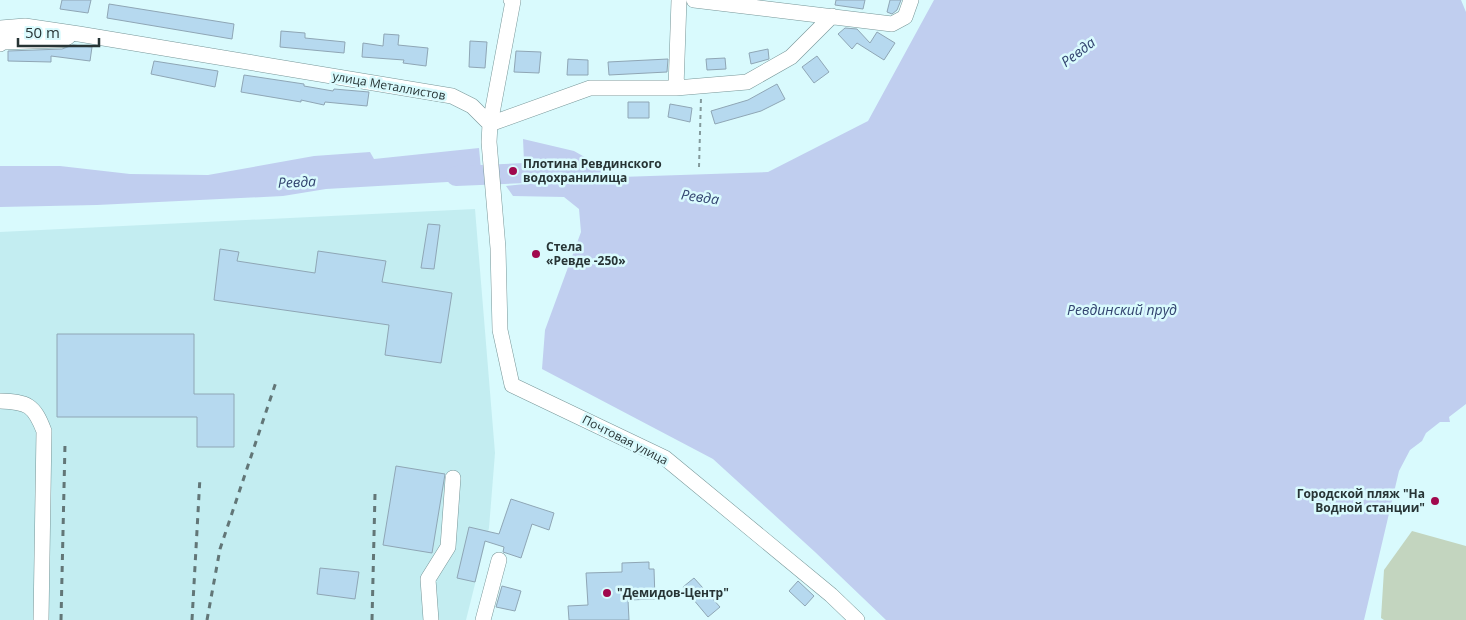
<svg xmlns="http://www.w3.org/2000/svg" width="1466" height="620" viewBox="0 0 1466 620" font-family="'Open Sans',sans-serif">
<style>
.built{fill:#c3edf1}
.green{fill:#c3d5bf}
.water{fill:#c0ceef}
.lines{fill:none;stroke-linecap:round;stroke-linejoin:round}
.river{stroke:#c0ceef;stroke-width:20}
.building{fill:#b6d9ef;stroke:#8fa6b5}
.minor-casing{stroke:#779698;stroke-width:16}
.path{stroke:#839a9c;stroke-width:2;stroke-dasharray:4 4;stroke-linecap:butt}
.minor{stroke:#fff;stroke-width:15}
.rail{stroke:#627677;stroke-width:3;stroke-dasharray:6 6;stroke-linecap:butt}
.poi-dot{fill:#a0084d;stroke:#d9fafd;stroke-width:2}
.labels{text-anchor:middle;stroke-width:5;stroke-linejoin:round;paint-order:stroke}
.street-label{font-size:12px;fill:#273435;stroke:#d9fafd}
.poi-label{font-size:12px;font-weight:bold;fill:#273435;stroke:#d9fafd;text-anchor:start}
.water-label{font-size:14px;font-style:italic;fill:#32436f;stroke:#d9fafd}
</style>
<rect width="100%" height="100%" fill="#d9fafd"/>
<path class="built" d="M475 209 495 453 489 528 466 620H0V232Z"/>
<path class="green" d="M1412 531 1466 546V620H1384L1381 618 1384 570Z"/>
<path class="water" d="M934 0H1461L1466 12V404L1449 417 1450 422H1440L1426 433 1422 441 1410 450 1399 471 1364 620H886L815 552 713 459 542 369 545 330 581 232 579 209 564 197 513 196 506 186 525 184 523 139 574 151 620 177 768 172 868 121Z
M479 148 482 180 326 189 283 196 97 205 0 207V166H60L130 174 208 175 314 156 370 152 374 159Z"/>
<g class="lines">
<path class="river" d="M456 176 525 173 551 176"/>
</g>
<path class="building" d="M62 0H91L88 13 60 9Z
M836 0H865L863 9 835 5Z
M890 0H901L897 10 892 14 887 12Z
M109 4 234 24 232 39 107 18Z
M845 28 857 29 870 43 877 32 895 43 884 60 857 43 852 49 838 34Z
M281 31 305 33V38L345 42 344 53 280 47Z
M384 34 399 35 398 45 428 48 426 66 403 63 404 60 362 57 363 43 383 46Z
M470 41 487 42 485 68 469 67Z
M73 45 92 47 90 61 51 56V62L8 61V51L62 49Z
M768 49 769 59 751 64 749 53Z
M516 51 541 52 539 73 514 72Z
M817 56 829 72 814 83 802 67Z
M725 58 726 69 707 70 706 59Z
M568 59 588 60V75H567Z
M668 59 667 72 609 75 608 62Z
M154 61 218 71 215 87 151 74Z
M244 75 304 84V86L333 91 334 89 369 92 367 106 325 102 324 105 301 100V102L241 92Z
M777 84 785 99 761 111 715 124 711 111 748 100Z
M628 102H649V118H628Z
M670 104 692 108 690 122 668 117Z
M428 224 440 225 434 269 421 268Z
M220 249 239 252 237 261 315 273 318 251 386 261 382 282 452 293 441 363 385 355 389 325 214 300Z
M57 334H194V394H234V447H197V417H57Z
M396 466 445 474 432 553 383 545Z
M511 499 554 513 549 530 532 524 521 558 503 552 504 547 485 541 475 582 457 578 469 527 499 534Z
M649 562V569H654L655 599 628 600 629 620H569L568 606 588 605 586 573 622 572V563Z
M320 568 359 572 355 599 317 594Z
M694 578 720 607 708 617 683 587Z
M798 581 814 596 805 606 789 591Z
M502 586 521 591 515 611 496 607Z"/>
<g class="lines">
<g class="minor-casing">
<path id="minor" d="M511 0 513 1 490 124 489 142 498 248 500 330 512 385 665 458 831 595 857 620
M694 0 892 24 905 17 911 0
M0 28 25 26 79 34 452 96 472 106 490 124
M0 44 3 42 62 40 68 37
M676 88 679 0
M490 124 590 88H676L747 82 791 57 832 16
M0 401C28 402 34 405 44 431L41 620
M431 620 428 579 448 547 453 478
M483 620 499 560"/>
</g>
<path class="path" d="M699 167 701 98"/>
<use href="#minor" class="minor"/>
<path class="rail" d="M61 620 65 444
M192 620 200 477
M207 620 220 549 276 382
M372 620 375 494"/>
</g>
<g class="poi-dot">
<circle cx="513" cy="171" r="5"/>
<circle cx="536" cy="254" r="5"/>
<circle cx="1435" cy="501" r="5"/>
<circle cx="607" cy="593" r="5"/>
</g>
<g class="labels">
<g class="street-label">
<text transform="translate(389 86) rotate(10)" y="4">улица Металлистов</text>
<text transform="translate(625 440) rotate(27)" y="4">Почтовая улица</text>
</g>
<g class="poi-label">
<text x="523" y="168">Плотина Ревдинского<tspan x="523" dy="14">водохранилища</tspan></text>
<text x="546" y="251">Стела<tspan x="546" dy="14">«Ревде -250»</tspan></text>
<text x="1425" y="498" text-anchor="end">Городской пляж "На<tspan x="1425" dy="14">Водной станции"</tspan></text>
<text x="617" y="597">"Демидов-Центр"</text>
</g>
<g class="water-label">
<text transform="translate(1078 52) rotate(-37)" y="5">Ревда</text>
<text transform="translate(297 182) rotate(-2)" y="5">Ревда</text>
<text transform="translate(700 197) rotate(8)" y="5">Ревда</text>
<text x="1122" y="315">Ревдинский пруд</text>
</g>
</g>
<path d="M18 38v8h81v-8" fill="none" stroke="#273435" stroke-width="2.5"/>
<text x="25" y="38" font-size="15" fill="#273435" stroke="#d9fafd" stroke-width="4" paint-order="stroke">50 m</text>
</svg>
